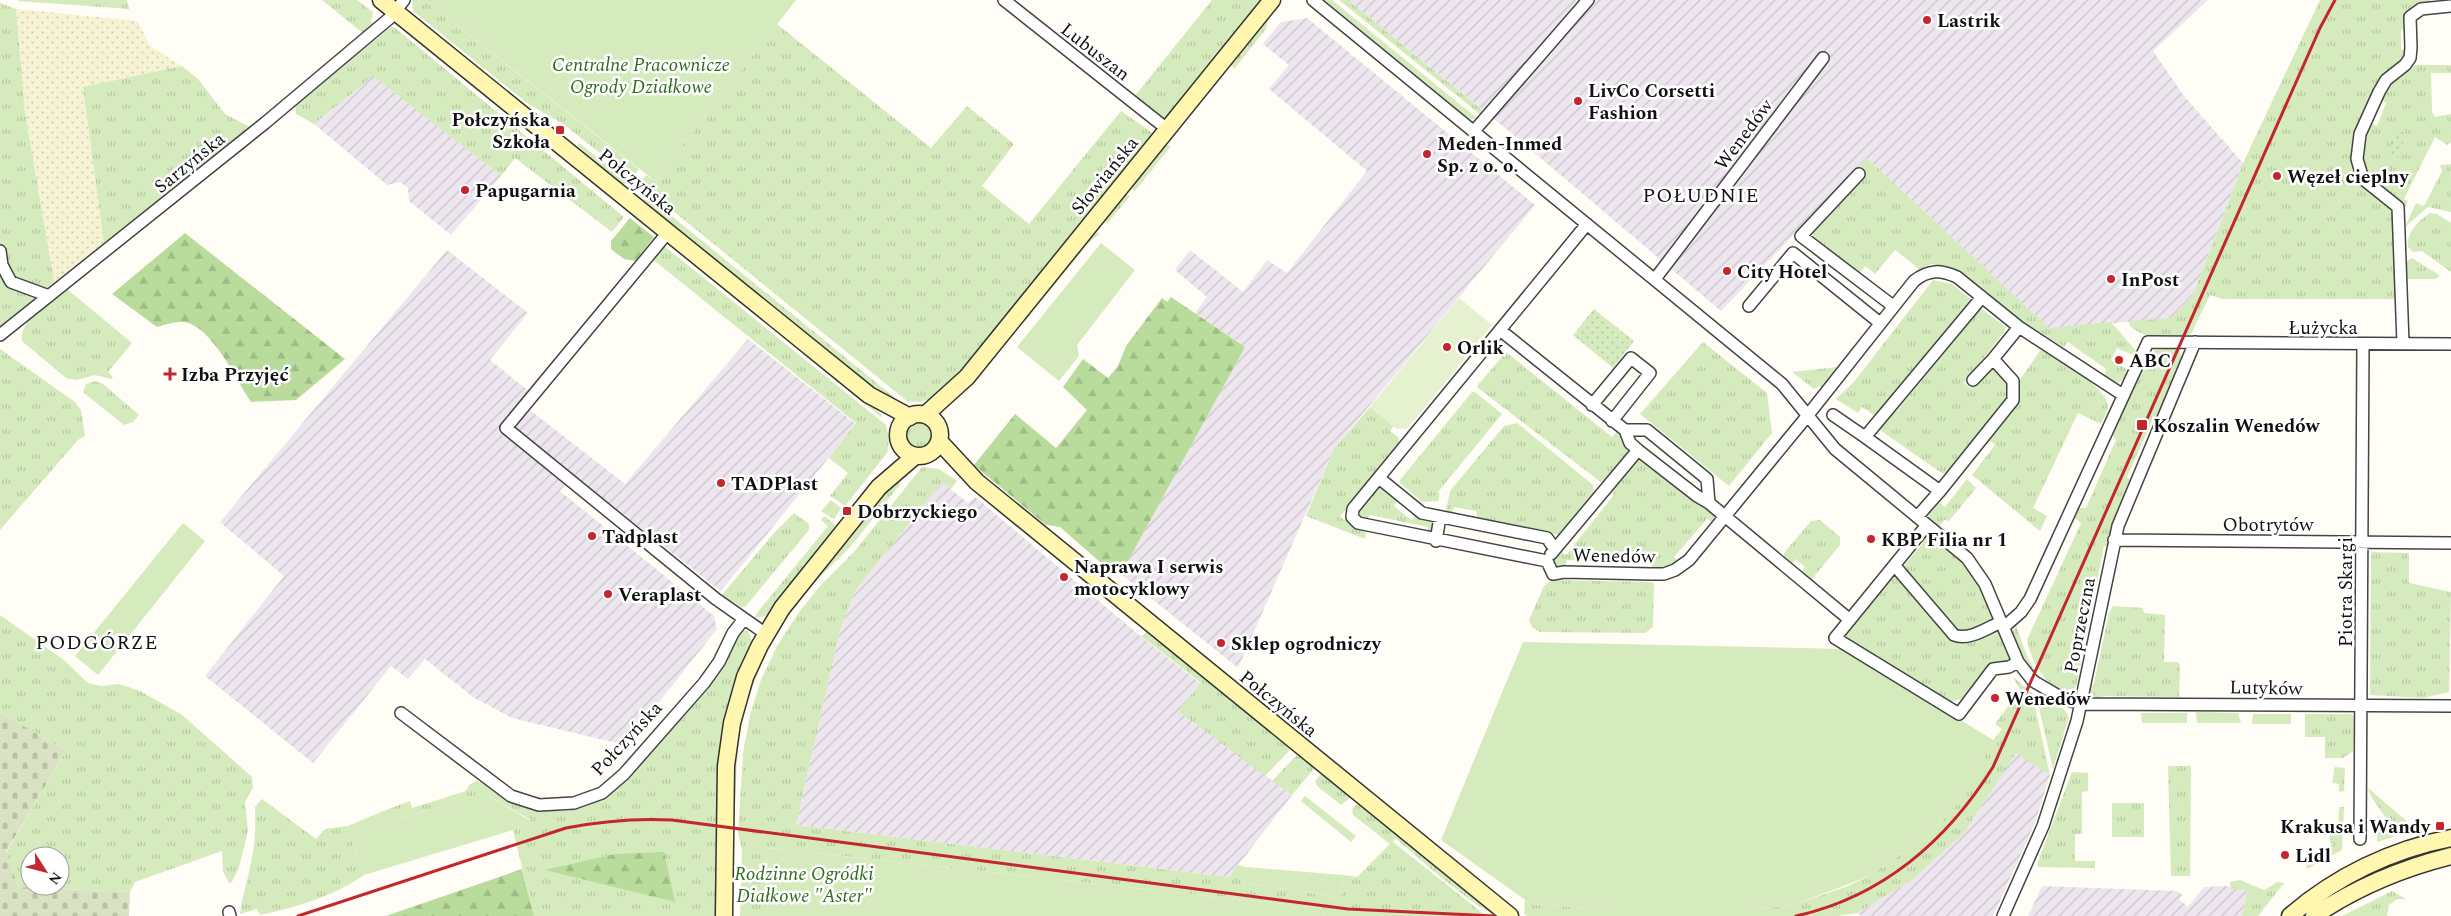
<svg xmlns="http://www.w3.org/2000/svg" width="2451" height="916" viewBox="0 0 2451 916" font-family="Spectral,serif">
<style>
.industrial{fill:url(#industrial-furrows)}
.farmland{fill:url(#farmland-dots)}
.grass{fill:url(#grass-tufts);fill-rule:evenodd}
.forest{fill:url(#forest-firs)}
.cemetery{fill:url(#cemetery-stones)}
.park{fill:url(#park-dots)}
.garden{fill:#d5ebbd}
.pitch{fill:#e6f2cf}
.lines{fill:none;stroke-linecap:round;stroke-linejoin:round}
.street-casing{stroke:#444;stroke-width:14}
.secondary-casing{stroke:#333;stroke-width:19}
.street{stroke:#fff;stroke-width:11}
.secondary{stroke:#fff6b0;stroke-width:16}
.rail{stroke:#c4262e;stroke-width:3}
.poi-dot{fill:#c4262e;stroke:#fff;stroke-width:2}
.labels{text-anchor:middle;stroke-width:5;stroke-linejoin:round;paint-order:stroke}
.poi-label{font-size:19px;font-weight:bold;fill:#111;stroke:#fff;text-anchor:start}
.street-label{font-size:19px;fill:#111;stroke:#fff}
.park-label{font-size:19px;font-style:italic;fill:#2f6b1f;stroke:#fff}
.neighbourhood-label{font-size:20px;letter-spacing:1px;fill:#111;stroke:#fff}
</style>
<defs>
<pattern id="industrial-furrows" width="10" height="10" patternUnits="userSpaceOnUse" patternTransform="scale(1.25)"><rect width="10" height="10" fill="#eee6ef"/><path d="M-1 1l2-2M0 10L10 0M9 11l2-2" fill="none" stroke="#cbc4cc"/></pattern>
<pattern id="farmland-dots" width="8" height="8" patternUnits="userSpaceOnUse" patternTransform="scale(1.25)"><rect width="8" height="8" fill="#f6f3d4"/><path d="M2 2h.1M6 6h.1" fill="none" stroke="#d2cfb5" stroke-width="1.8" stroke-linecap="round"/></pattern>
<pattern id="grass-tufts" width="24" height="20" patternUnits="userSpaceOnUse" patternTransform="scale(1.25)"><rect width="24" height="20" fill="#d5ebbd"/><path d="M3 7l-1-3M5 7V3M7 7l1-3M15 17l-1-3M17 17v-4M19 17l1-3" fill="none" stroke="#b6c8a1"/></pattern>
<pattern id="forest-firs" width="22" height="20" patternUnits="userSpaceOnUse" patternTransform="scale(1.25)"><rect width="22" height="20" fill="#b9dc9c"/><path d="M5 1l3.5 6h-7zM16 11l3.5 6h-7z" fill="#9ebc85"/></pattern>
<pattern id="cemetery-stones" width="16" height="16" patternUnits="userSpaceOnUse" patternTransform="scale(1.25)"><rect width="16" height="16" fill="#d9e3c4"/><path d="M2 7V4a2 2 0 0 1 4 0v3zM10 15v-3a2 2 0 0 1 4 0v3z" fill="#b9c2a7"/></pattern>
<pattern id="park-dots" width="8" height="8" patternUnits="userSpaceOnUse" patternTransform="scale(1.25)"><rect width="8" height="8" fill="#d5ebbd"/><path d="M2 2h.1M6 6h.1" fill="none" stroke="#b6c8a1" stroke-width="1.8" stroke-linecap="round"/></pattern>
</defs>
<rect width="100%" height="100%" fill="#fffdf5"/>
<path class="industrial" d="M1348 0H2208L2153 51 2184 96 2243 163 2193 295 2171 318 2049 329 1867 158 1721 311 1504 127Z
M1307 18 1535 205 1334 449 1238 668 1121 574 1245 347 1195 313 1207 297 1175 270 1190 250 1243 292 1267 260 1287 273 1367 171 1269 89 1289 65 1263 44 1281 22Z
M373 75 501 176 451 235 409 201 408 188 400 182 387 185 314 124Z
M447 250 528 313 490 360 530 392 521 403 625 484 748 339 856 424 721 591 573 475 560 491 714 616 717 629 625 745 512 718 473 697 425 659 408 679 391 666 313 763 205 676 284 576 220 522Z
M942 482 968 503 975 497 1150 644 1201 684 1178 711 1292 795 1229 877 796 825 840 630 855 591Z
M2016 752 2050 775 2035 823 1993 916H1862L1857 913 1912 880 1964 833Z
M2042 886 2176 891 2183 895 2179 899 2188 907 2204 887 2226 886 2247 890 2242 916H2028Z"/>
<path class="farmland" d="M16 9 138 21 150 46 182 66 83 87 104 244 54 282 25 112Z"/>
<path class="grass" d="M19 0H127L129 9 18 1Z
M322 0H357L373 12 371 22 374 24 364 34Z
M412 0H425L639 169 632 178 563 124 527 103 413 11Z
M1212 0H1262L1164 122 1134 97Z
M1321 0H1332L1478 119H1470L1463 116Z
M1339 0H1348L1485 112 1482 116Z
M2320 0H2431L2415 9 2407 28 2401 30V50L2406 51 2404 61 2382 76 2374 88 2354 132 2355 179 2394 210 2398 299H2222L2210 295 2191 334C2171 339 2145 341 2129 325L2130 321 2171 318 2193 295 2243 163Z
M0 3 16 9 25 112 54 282 0 327Z
M1269 16 1266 29 1234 69 1230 63Z
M777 24 931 148 967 106 1014 144 982 186 1029 224 1121 111 1154 134 946 394 920 402 907 401 640 184 646 175 655 181Z
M391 27H394L624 217 612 232 515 158 501 176 373 76 314 124 296 114 295 105Z
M406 30 629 209 612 199Z
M2415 65H2451V73H2431L2432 112 2435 117 2451 114V142L2447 145 2435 137 2404 199 2408 201 2402 213C2369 179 2354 174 2370 123L2377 126 2386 103 2381 100 2391 79Z
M182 66 198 79 225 114 250 127 104 244 83 87Z
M579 143 629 182 621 185 577 145Z
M1166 145 1171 146 1134 192 1131 186 1161 146Z
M1867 158 2049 328 2111 322 2137 352 2135 356 2117 348 2111 360 2126 369C2126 377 2124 380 2117 383L2104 376 2106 369 2068 342 2064 347 2015 317 1952 268 1931 264 1917 270 1918 268 1895 250 1875 274 1865 266 1859 274 1815 240 1812 232 1866 173 1859 166Z
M2451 164V212L2428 207 2405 227 2416 203 2424 206 2442 171 2440 165Z
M1123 194 1130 196 1107 224 1105 215Z
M647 196 894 397V399L891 403 642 203Z
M2430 213 2437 214 2451 223V272L2422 251 2413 252 2408 247C2406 233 2419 220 2430 213Z
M1093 232 1100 233 1087 245 1022 325 1032 305Z
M663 245 886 425 889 440 887 453 845 506 830 496 848 473 829 458 856 423 651 258Z
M2412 258 2439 275V277L2435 279H2404L2406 262Z
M1933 280 1952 284 1972 300 1877 417 1862 407 1858 413 1836 399 1853 383Z
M67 289 132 343 108 372 113 377 111 379 95 375 77 380 66 378 22 341C18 321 53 300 67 289Z
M737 299 754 309 880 413 882 415 881 417Z
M1981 308 2005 327V331L1964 383 1970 388 1987 367C2002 367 2006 382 2011 394L1953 470 1943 474 1877 428 1890 412 1897 411Z
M1703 342 1767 393 1772 433 1729 486 1640 414Z
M2042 348C2058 359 2106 386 2108 406 2108 411 2104 418 2101 424L2078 413 2033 508 2047 516 2040 531 1972 475 1995 445 1989 440 2019 401V381Z
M2174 348 2180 351 2182 361 2157 419 2153 418 2127 477 2131 480 2111 530 2108 546H2104L2077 683 2075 688C2050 699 2030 659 2027 640L2081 523 2073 516 2077 508H2086L2116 440 2112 435 2135 380 2155 350Z
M0 349 75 402 81 410 85 436 78 440 0 530Z
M1506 352 1612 437 1618 430C1626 439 1623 443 1634 453L1606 486 1478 388 1477 386Z
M1837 367 1822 388 1819 386 1814 389 1792 372Z
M95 381 103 384 139 415 133 422 124 425 83 392 86 384Z
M1472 392H1475L1502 414 1438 492 1440 494 1438 501 1422 502 1400 483V480Z
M1370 407 1394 426 1390 431 1399 438V442L1379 466 1381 467 1340 517C1348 523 1361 527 1366 533L1365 539 1306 516 1334 449Z
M907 436a13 13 0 1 1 26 0a13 13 0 1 1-26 0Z
M1517 423 1593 485 1594 495 1559 535 1478 519 1476 511 1454 507 1452 513H1449L1446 510 1450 491 1504 426Z
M1637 455 1717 515 1713 522 1707 519 1674 557 1679 562 1665 569 1653 570 1651 563 1567 560 1565 569H1560L1553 560 1559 550 1566 555 1614 495 1610 490Z
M922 467 939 469 957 481 951 489 942 482 855 591 840 630 796 825 1229 877 1238 865 1246 867 1241 882 1341 898 1343 875 1357 877 1390 844 1353 815 1352 810 1356 805 1360 804 1500 916C1483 916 1413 853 1395 838L1393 842 1486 916H1324L1321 908 768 848 767 916H740L742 849 738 834 743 754 750 715 761 680 777 646 799 612 821 585 854 552Z
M898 474 900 485C883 505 867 527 850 547 839 559 826 570 815 582 778 624 753 673 741 727 734 759 738 792 733 825H730L733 753 747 688 776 627Z
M1967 479 1976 488 1949 521 1944 520 1938 528 1927 517 1937 501 1945 507Z
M1379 488H1383L1398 500 1394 506 1411 520 1416 516 1433 521V533H1427L1428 527 1370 515 1366 521 1359 518 1360 509Z
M831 500 841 508 834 519 821 511Z
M794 513 809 524V530L745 607H741L732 601 730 603 721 596 774 533Z
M824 516 835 525 823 547 769 615 755 618 756 614 828 526 821 520Z
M1820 520 1840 537V545L1812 579H1805L1800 574 1805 567 1796 559 1790 566 1784 561V553L1811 521Z
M1930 535C1981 570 1988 603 2010 658L2009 661 1993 663 1966 698 1948 702 1842 638 1892 574H1897L1923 543 1920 540Z
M2371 552 2409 553V583L2451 592 2449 692 2423 698 2370 695Z
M1552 580 1651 582 1654 584 1653 627 1645 633 1540 632 1532 627 1529 620 1544 586Z
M2113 606 2143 608 2144 613 2165 615 2164 662H2178L2180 665 2179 697 2104 696 2096 698 2092 695 2090 689 2094 683 2109 613Z
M0 615 64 660 88 683 101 686 119 684 140 691 181 714 252 777 253 788 245 802 248 831 239 867 232 882 229 883 223 871 222 851 135 882 130 892 18 887 6 853 66 751 0 712ZM30 856H60V886H30Z
M2016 625C2024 648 2030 669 2048 686 2029 672 2019 655 2012 633Z
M741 630 748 631C757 645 746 661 740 675L719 916H534L513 830 531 820 483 793 390 822 386 810 410 801 412 808 466 791 469 785 476 781 484 783 512 803 526 807 546 811H568L587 806 605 797 617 789 715 678 725 665Z
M1147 632H1151L1288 743 1289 751 1265 776 1178 711 1201 683 1141 636Z
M2013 677 2032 693 2050 775 2016 753 1964 833 1912 880 1857 913 1837 916H1527L1524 914 1525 900 1531 904 1606 909H1757L1793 905 1848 886 1867 877 1931 834 1960 800 1993 740 2002 729 1995 724 2020 690Z
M2036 695 2064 709 2069 717 2053 769Z
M2305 714H2351L2354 717 2353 751 2343 758H2325V737H2305Z
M1297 755 1303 756 1314 765V769L1292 795 1272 781Z
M2168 766H2191L2190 876H2171Z
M2335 767 2345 768 2344 791 2339 792V784L2332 783Z
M2072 772 2088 773V791L2082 792V834H2075V861H2095V868L2038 867 2037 864Z
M1325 774 1349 793 1350 798 1341 805 1317 786 1315 781 1320 775Z
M2368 788 2409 823 2420 822 2421 830C2416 832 2410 835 2405 834 2395 832 2369 797 2368 788Z
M1305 796 1356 836 1351 842 1301 801Z
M262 799 316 839 325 829 348 826 364 875C332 897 297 907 260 915L257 909 240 914C242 897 247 883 250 867 255 848 256 827 255 807Z
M2112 803H2144V837H2112Z
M2339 807H2344L2342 850 2307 869 2305 859 2332 845 2329 838 2331 833H2338Z
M2377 815 2394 833 2393 837 2377 842Z
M2240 880 2264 890 2278 882 2284 883 2258 916H2242L2247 890 2231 889 2230 882Z
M2392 891 2406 899H2397L2389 905 2387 916H2342Z"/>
<path class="forest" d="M630 218 654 237 635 261 624 259 611 249V241Z
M185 233 345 359 296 400 251 402C236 380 212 326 184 322 176 321 165 325 157 327L112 294Z
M1171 297 1245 347 1121 574 1100 562 1060 527 1046 525 974 465 1015 414 1056 448 1087 410 1063 387 1083 359 1108 378 1118 366 1126 346 1162 298 1167 302Z
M664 852 675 902 545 870 615 854Z
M522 869 534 916H386Z"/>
<path class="cemetery" d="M0 712 66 751 6 852 18 887 130 892 129 916H0Z"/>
<path class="park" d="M2395 128 2404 129 2405 132 2401 158 2389 155Z
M1594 309 1634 341 1613 368 1573 335Z"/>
<path class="garden" d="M425 0H796L655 181Z
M1101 243 1135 270 1077 345 1079 356 1059 381 1017 347Z
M183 523 205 541 98 675 75 656Z
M1523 642 1845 649 1993 740 1960 800 1931 834 1867 877 1793 905 1757 909H1606L1531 904 1441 840Z
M2196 712 2238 713 2241 723H2197Z
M2141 713H2187V723H2142Z
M2253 714H2291V724H2252Z
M483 793 531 821 513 830 364 875 348 826 386 810 390 822Z
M768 848 1321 908 1324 916H767Z
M1246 867 1343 875 1341 898 1241 882Z"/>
<path class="pitch" d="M1459 298 1492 325 1408 428 1397 429 1370 407Z"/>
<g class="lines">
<g class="street-casing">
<path id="street" d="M1004 0 1167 129
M1313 0 1782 384 1835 449 1967 558 1985 584 2018 662 2033 681 2062 698 2081 704 2451 706
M1474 131 1588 0
M1859 174 1801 236 1893 306
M1587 224 1353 509 1352 517 1358 523 1547 561 1553 574 1564 572 1651 574H1664L1675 570 1689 560 1808 415 1914 281C1929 269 1941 270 1957 277L2019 327 2123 395
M669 231 506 428 716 599 766 634
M0 251 2 265 11 282 49 296
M1655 279 1823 58
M1749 306 1793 253 1880 323
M1500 330 1625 430 1630 443 1638 450 1697 496 1709 503 1850 620
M0 335 265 123 391 17 404 0
M2403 343 2398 207 2363 179 2357 159 2360 134 2379 92 2386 80 2405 65 2410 58 2411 48 2410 17 2421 9 2451 6
M1973 380 1993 359
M1592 405 1631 358 1650 373 1612 421
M1833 415 1865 437 1982 297
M1625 430H1647L1707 479 1709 503
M1865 437 1940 491 1917 517
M1379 478 1422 513 1547 538 1554 548
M1940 491 2013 400V381L1993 359 2019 327
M1927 525 1835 638 1959 714 1993 669 2009 667 2018 662
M2114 540 2451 543
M1436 541 1440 517
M1551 554 1638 450
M1895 566 1954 635C1969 641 1987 628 2001 622
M2004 627 2021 612 2030 599 2148 342 2451 344
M401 713 511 796 539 805 574 803 602 793 624 774 704 683 719 662 733 633 744 619
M2360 839 2363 345
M229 912 230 916
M2003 916 2043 826 2077 721 2118 526 2195 342"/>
</g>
<g class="secondary-casing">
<path id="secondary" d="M381 0 869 395 910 417
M898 435a21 21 0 1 1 42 0a21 21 0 1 1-42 0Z
M925 415 967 377 1272 0
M939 441 977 482 1510 916
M724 916 726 766 732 723 745 677 760 645 782 608 879 487 915 456
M2290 916C2335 877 2392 849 2451 838
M2314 916C2355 888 2403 868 2451 856"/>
</g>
<use href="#street" class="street"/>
<use href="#secondary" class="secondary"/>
<path class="rail" d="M298 916 566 828C602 821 636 818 672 820L1348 909 1494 916
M1796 916C1882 897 1947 841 1993 767L2320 28 2335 0"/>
</g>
<g class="poi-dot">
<circle cx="1927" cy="20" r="5"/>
<circle cx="1578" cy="101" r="5"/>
<rect x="555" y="125" width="10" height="10" rx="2.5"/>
<circle cx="1427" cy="154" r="5"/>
<circle cx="2277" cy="176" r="5"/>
<circle cx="465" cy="190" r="5"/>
<circle cx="1727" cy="271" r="5"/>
<circle cx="2111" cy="279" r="5"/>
<circle cx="1447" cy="347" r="5"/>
<circle cx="2119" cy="360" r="5"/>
<path d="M167.5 366.5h5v5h5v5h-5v5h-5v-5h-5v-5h5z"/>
<rect x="2136" y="419" width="12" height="12" rx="2.5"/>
<circle cx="721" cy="483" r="5"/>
<rect x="842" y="506" width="10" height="10" rx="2.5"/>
<circle cx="592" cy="536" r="5"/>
<circle cx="1871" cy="539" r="5"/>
<circle cx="1064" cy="577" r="5"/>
<circle cx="608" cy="594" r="5"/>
<circle cx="1221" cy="643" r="5"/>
<circle cx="1995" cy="698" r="5"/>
<rect x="2435" y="821" width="10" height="10" rx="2.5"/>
<circle cx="2285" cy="855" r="5"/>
</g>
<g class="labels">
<g class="poi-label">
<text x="1937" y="27">Lastrik</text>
<text x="1588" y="97">LivCo Corsetti<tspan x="1588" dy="22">Fashion</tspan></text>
<text x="550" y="126" text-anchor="end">Połczyńska<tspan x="550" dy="22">Szkoła</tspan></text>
<text x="1437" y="150">Meden-Inmed<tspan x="1437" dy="22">Sp. z o. o.</tspan></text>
<text x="2287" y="183">Węzeł cieplny</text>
<text x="475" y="197">Papugarnia</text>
<text x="1737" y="278">City Hotel</text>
<text x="2121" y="286">InPost</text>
<text x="1457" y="354">Orlik</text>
<text x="2129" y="367">ABC</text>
<text x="181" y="381">Izba Przyjęć</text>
<text x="2153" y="432">Koszalin Wenedów</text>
<text x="731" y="490">TADPlast</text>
<text x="857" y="518">Dobrzyckiego</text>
<text x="602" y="543">Tadplast</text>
<text x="1881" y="546">KBP Filia nr 1</text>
<text x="1074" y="573">Naprawa I serwis<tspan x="1074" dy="22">motocyklowy</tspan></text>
<text x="618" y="601">Veraplast</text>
<text x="1231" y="650">Sklep ogrodniczy</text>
<text x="2005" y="705">Wenedów</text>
<text x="2430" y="833" text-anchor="end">Krakusa i Wandy</text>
<text x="2295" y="862">Lidl</text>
</g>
<g class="street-label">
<text transform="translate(1096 51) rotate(38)" y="7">Lubuszan</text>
<text transform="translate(1743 134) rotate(-53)" y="7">Wenedów</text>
<text transform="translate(189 162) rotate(-39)" y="7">Sarzyńska</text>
<text transform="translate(1104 175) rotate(-51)" y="7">Słowiańska</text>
<text transform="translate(638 181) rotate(39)" y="7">Połczyńska</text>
<text x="2323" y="334">Łużycka</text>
<text x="2268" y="531">Obotrytów</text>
<text transform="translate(1614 555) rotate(1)" y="7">Wenedów</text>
<text transform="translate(2345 592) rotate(-90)" y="7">Piotra Skargi</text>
<text transform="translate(2079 625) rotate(-79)" y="7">Poprzeczna</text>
<text transform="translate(2266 687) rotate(1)" y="7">Lutyków</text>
<text transform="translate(1279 703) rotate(39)" y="7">Połczyńska</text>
<text transform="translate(626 738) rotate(-47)" y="7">Połczyńska</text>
</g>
<g class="park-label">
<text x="641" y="71">Centralne Pracownicze<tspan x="641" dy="22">Ogrody Działkowe</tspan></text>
<text x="804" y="880">Rodzinne Ogródki<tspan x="804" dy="22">Diałkowe "Aster"</tspan></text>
</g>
<g class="neighbourhood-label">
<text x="1701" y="202">POŁUDNIE</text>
<text x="97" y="649">PODGÓRZE</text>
</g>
</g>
<g transform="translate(45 871) rotate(126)"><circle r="24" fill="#ffffff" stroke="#a0a0a0"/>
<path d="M0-4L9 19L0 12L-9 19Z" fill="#c4262e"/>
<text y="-8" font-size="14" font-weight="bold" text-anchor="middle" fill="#111111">N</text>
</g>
</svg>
